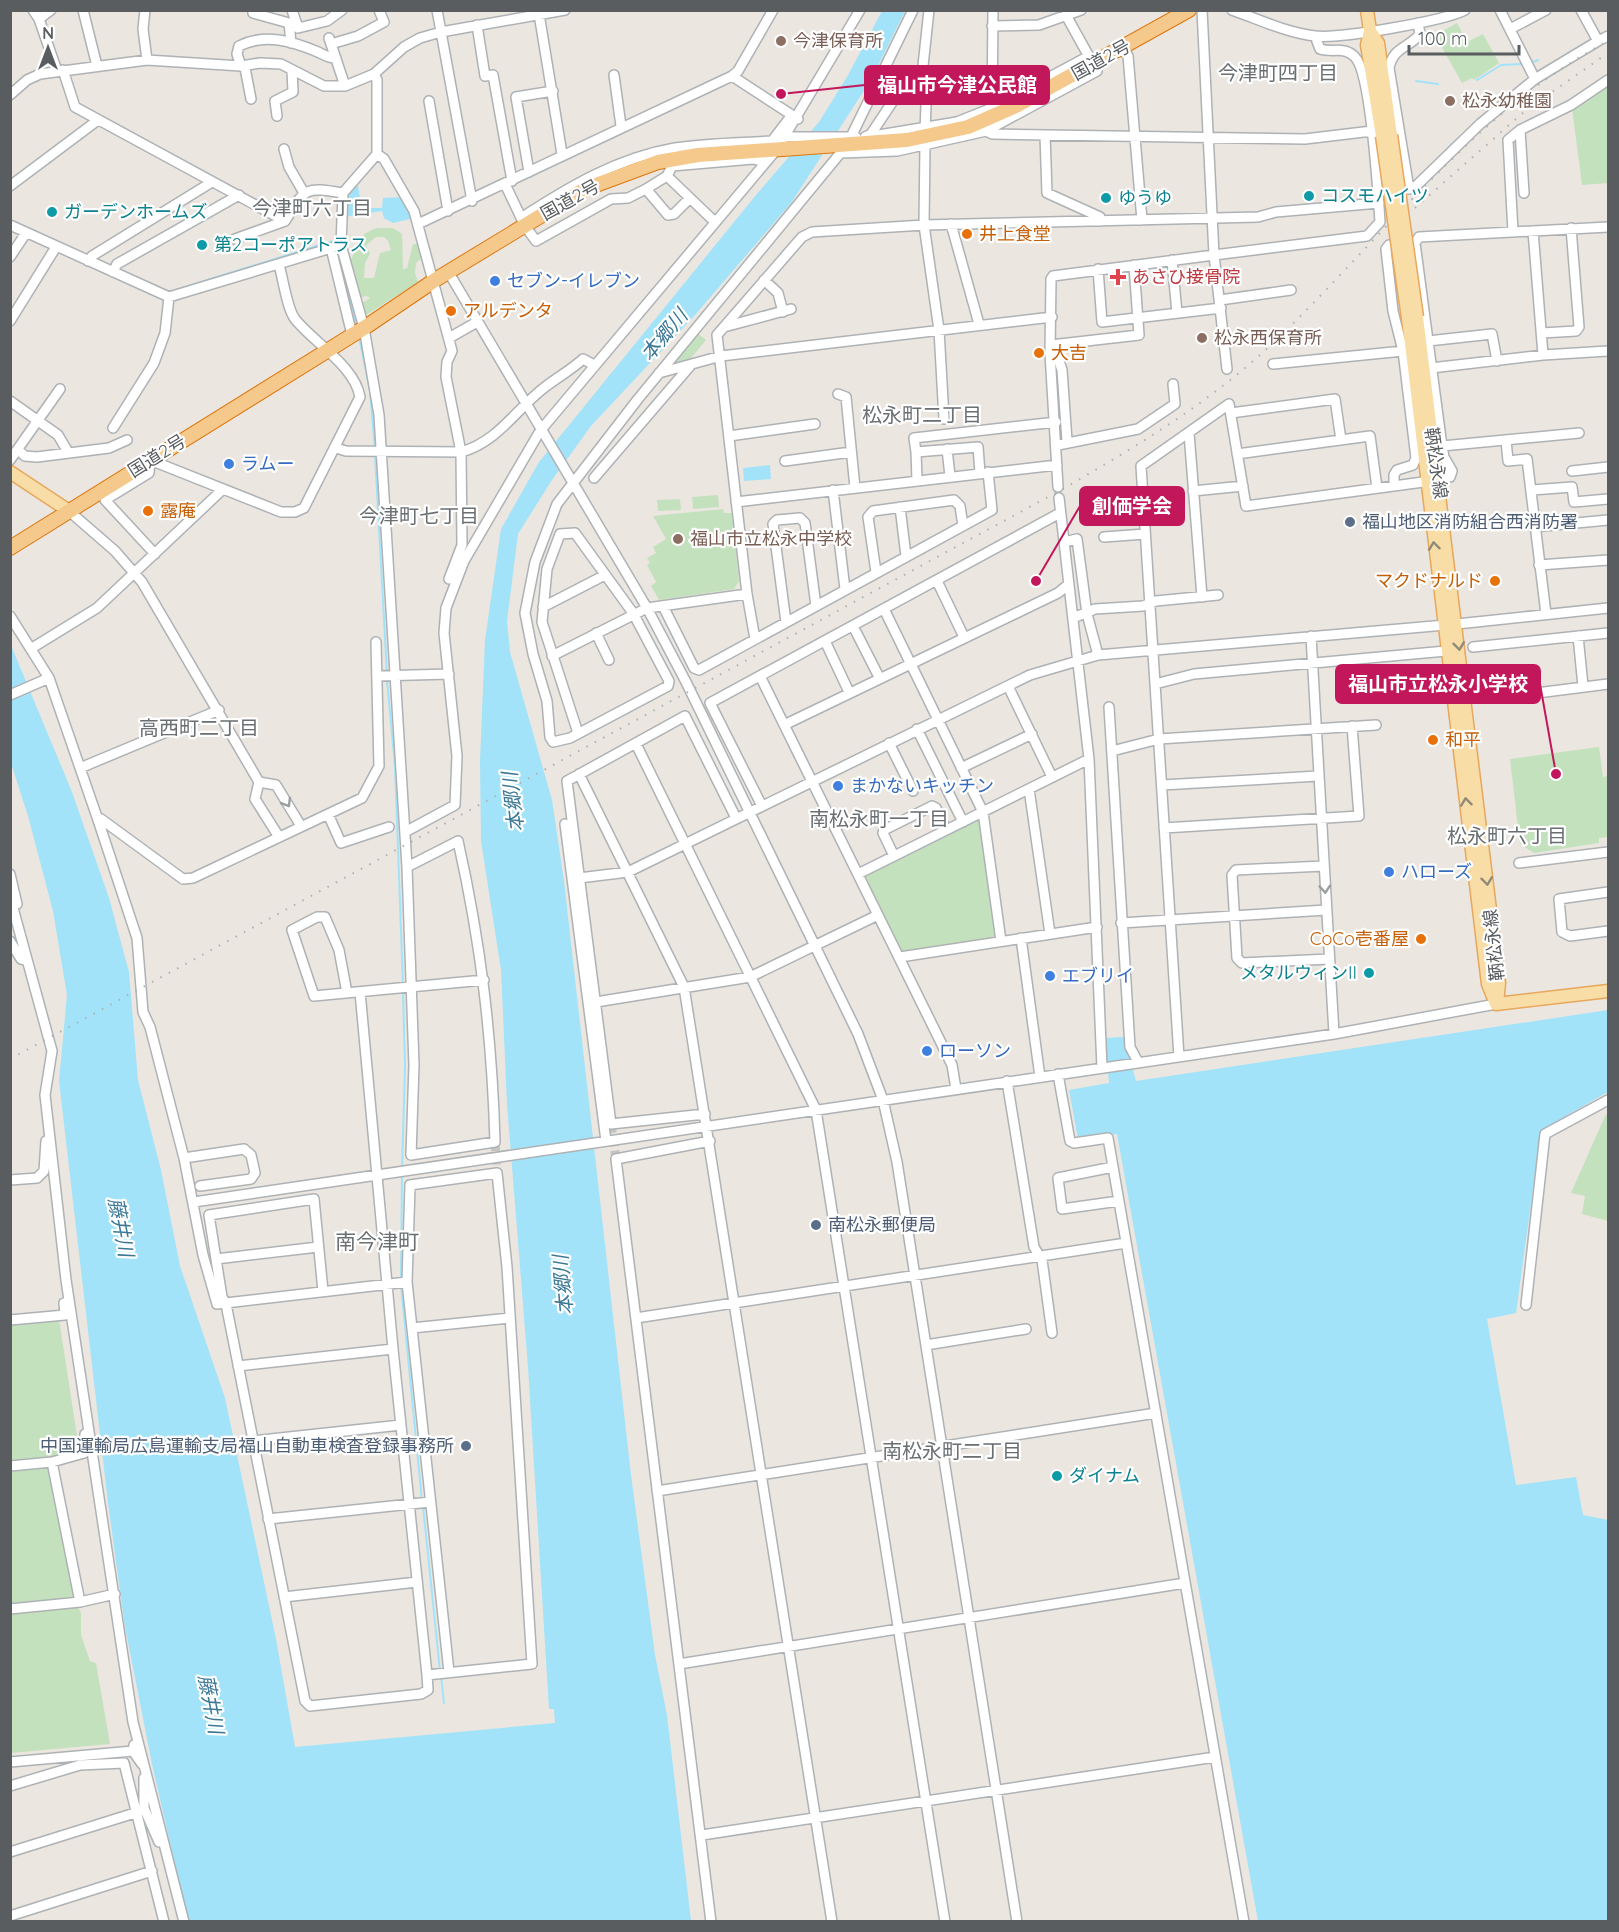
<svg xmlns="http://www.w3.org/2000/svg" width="1619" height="1932" viewBox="0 0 1619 1932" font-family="Quicksand,'Noto Sans JP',sans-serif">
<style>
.green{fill:#c4e1bd;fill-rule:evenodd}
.water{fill:#a2e3f9}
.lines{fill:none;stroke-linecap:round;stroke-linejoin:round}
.stream{stroke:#a2e3f9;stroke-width:2}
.minor-tunnel{stroke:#c6c4c0;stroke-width:9;stroke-dasharray:9 4.5;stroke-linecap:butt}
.minor-casing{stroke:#aeb2b5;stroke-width:12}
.major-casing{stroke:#e7a75d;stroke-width:15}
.highway-casing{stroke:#dc770f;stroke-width:16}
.minor{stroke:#fff;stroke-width:9}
.major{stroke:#f9dda6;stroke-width:12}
.highway{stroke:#f5c88c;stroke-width:14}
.rail{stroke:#afb0b0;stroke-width:2;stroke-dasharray:1.5 8;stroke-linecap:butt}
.major-bridge-casing{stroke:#e7a75d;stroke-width:15;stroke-linecap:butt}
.major-bridge{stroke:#f9dda6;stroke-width:12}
.oneway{stroke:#918a78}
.oneway2{stroke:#9b9ea0}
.education-dot{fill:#8d6e63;stroke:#fff;stroke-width:2}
.culture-dot{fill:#0f9aa8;stroke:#fff;stroke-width:2}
.food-dot{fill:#e8710a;stroke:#fff;stroke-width:2}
.health-dot{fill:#e0444e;stroke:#fff;stroke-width:2}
.shop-dot{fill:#3f7fe0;stroke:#fff;stroke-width:2}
.service-dot{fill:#5c6f8a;stroke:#fff;stroke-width:2}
.labels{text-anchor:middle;stroke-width:4.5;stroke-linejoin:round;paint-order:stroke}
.education-label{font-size:18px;fill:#785e54;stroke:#fff;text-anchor:start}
.street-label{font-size:18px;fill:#595d60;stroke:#fff}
.culture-label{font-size:18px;fill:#0d838f;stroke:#fff;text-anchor:start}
.food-label{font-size:18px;fill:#c56008;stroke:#fff;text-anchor:start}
.health-label{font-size:18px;fill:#be3a42;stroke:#fff;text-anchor:start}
.shop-label{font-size:18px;fill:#366cbe;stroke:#fff;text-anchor:start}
.service-label{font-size:18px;fill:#4e5e75;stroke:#fff;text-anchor:start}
.neighbourhood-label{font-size:20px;fill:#6a6f72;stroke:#fff}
.water-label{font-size:20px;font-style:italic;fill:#3c7997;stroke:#fff}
.quarter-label{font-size:21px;fill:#6a6f72;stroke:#fff}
.leader{fill:none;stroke:#c2185b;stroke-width:2}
.callout-dot{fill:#c2185b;stroke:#fff;stroke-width:2}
.callout{fill:#c2185b;stroke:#c2185b;stroke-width:2}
.callout-label{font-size:20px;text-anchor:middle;font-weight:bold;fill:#fff}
</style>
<rect width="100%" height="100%" fill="#ebe6e0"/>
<path class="green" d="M1457 23 1467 42 1483 34 1499 63 1474 80 1472 78 1462 83 1435 35Z
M1608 84V183L1582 185 1572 108Z
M378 228H393L402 234 403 269 407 268 413 244H422L425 255 416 263 415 273 418 282 363 317 359 305 370 298 367 296 357 298 348 264C359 249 354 234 378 228ZM376 237H384L388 241 391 250 380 253 374 278H364L365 263 370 254 366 245Z
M696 332 706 340 686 364 667 370Z
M718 495 719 507 693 509 692 497Z
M680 499 681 510 658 511 657 500Z
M723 509 724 513H732L739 581 734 589 659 600 651 586 656 582 647 565 650 563 647 558 656 553 653 547 666 539 653 516Z
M1599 747 1603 777 1608 776V837L1599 838V843L1534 853 1520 844 1510 759Z
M977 819 980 820 996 935 993 939 901 951 864 875Z
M1608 1114V1221L1582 1214 1585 1196 1571 1193 1605 1116Z
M59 1319 79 1449 51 1461 74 1600 81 1613V1635L90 1661 96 1663 110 1744 11 1753V1324Z"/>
<path class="water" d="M882 11H905L871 80 791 203 695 315 591 426 552 480 518 534 507 621 510 652 552 800 564 881 631 1475 655 1655 667 1715 691 1921H188L152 1764 125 1627 108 1503 59 1081 67 995 53 911 28 816 11 763 10 643 72 792 109 898 129 972 138 1080 161 1170 180 1266 225 1398 276 1639 295 1747 555 1723 554 1709H549L528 1367 507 1104 501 970 481 841 480 761 485 640 501 529 539 462 756 195 819 122 847 77Z
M355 185 358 186 360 198 369 197V208H382L383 198 403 197 414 218 393 223 384 218 382 211 343 217 346 196Z
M770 465 771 479 744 481 743 468Z
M1608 1010V1092L1541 1130 1516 1313 1487 1319 1516 1485 1576 1477 1583 1515 1608 1520V1921H1258L1117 1134 1078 1139 1069 1090 1109 1083 1105 1038 1124 1037 1136 1081Z"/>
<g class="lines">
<path class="stream" d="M1530 63 1538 60
M1477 80 1501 65 1522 64
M1416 81 1438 84
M1440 157 1453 143
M340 258 356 325
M120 270 169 292 336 240V244
M359 337 370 391 375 450
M375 455 387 674
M387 680 395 766 403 986
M402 1169 405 1066 403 992
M401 1280 402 1174
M401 1285 422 1501
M423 1506 440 1671
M441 1676 444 1703"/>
<path class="minor-tunnel" d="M611 1124 616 1159
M495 1142 497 1173"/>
<g class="minor-casing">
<path id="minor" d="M33 10 39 19 57 71
M83 10 97 66
M145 10 143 29 147 60
M254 10 253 13 289 23 291 43
M292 10 298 28 327 21 342 10
M437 10 472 201
M1202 10 1214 255 1367 236 1380 222C1378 193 1371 74 1355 57 1345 46 1333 53 1320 49L1315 36
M1232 10C1258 19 1287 33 1315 36 1339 39 1444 21 1465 10
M1500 10 1535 79
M1581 10 1598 41 1608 36
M539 14 562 154
M39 19 51 10
M1418 23 1420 34C1409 48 1393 47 1389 68L1409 189 1416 186 1480 124 1535 79 1598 41
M477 25 485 76 493 75 512 181
M992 26 1039 25 1081 10
M1510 29 1546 10
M329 38 345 86
M331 44 358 36 384 22 379 10
M1121 48 1128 56 1142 220
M63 70 75 107 285 221C306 187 304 187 343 193
M614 75 621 126
M732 76 738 71 773 10
M10 95 27 80 40 74 147 60 241 66 260 63 281 64 324 86H345L374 74 404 47 420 38 441 32 565 10
M251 99 245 68 241 66 237 54 239 46C265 33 292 41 318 52 325 55 327 58 336 58
M429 101 448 211
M992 112 993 10
M277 116 275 101 293 92 292 70
M1520 130 1524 193
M986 131 992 134 1305 139 1372 131
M925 133 926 104 922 75 929 10
M1045 135 1047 193 1100 217 1101 221
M873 136 957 122 992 108 1089 56
M865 137 871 134 901 89 910 87 922 75
M772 141 785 137H856
M925 144 924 225 939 330 944 419
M284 149 289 167 304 193
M840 153 897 151 986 131 1097 71 1067 17 1066 10
M377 154 384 159 414 211 452 351 447 362 446 377 461 452 462 545 449 579
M529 172 516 97 553 91
M667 176 715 222
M505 184 525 226 536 241 611 199 628 198 646 189 667 176 672 166 753 159 765 162
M10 186 98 120
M646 189 668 215 674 214 690 198
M521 218C569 187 617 158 675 148 707 143 740 143 772 141L792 115
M418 224 732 76 798 119
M951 224 979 324
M10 225 169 297 341 245 343 193 377 154V80L374 74
M1533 231 1543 355
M1513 232 1508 140 1520 130 1571 105 1608 80
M235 239 285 221
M341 245 364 328 379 415 407 867
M331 248 352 335
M10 257 26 233
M1172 260 1177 313
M88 261 92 256 212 182
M1098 269 1102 322 1221 308
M113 272 117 264 239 195
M449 273 647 608 686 682 858 1034 883 1100 897 1162 1017 1922
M764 280 778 293 783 312
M1220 300 1291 290
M10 321 56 247
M724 327 791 309
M1542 333 1576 331 1579 327 1571 228
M449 338 477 322
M1428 341 1492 334 1497 361
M1051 345 1139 335 1134 265
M1054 346 1062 370 1067 441
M1273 364 1403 351
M1431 368 1543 355 1608 351
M659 373 721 356 1052 317
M838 394 846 397 855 488
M10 401 58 435 68 452
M1231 413 1335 399 1341 440
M113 428 154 363 165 333 169 297
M1189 433 1202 597
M729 436 815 424
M1506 440 1508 461 1527 459 1546 614
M1058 445 1138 429 1175 404 1173 384
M1442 446 1579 433
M336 448 346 451 461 452C498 442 516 409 545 387 558 377 571 370 583 359L594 365
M947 449 950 476
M18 450 25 456 37 457 109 448 127 440
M916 452 914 438 1056 422
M1237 454 1370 436 1377 488
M10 460 60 389
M785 461 851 452
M1572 471 1608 467
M594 478 690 366
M917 480 916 452 978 447 980 473
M1394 486V475L1397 470 1413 465 1416 458 1403 351 1393 311 1386 249 1389 245 1415 243 1419 237 1608 227
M1058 487 1050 353 1051 279 1053 276 1214 255 1227 369
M833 490 845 589
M1532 490 1572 487 1574 502 1608 499
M1193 491 1243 486
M1059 498 1089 759 1102 1068
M736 502 1057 465
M900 507 906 556
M69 511 115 551 142 582 259 782
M1534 527 1608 520
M1104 537 1145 534
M1064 542 1077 539 1087 614 1098 655
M155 554 105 500 149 473 150 460 281 512H295L304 508 360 397C355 366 313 342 295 319 287 309 283 278 279 265
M1539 565 1608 560
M876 572 868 517 873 511 954 500 960 506 963 526
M937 581 964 637
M663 606 694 668 699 670 992 510 988 472
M543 607 605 575
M884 609 983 812 1001 941
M10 616 49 678 98 820 137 938 143 1012 150 1027 184 1158 203 1255 217 1304 407 1282
M1073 618 1095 609 1143 606 1156 601 1218 595
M786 622 773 524 777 520 800 518 805 523 816 606
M853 626 879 677
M596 633 609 660
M1311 636 1334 1034
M1578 636 1583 686
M755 639 747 594 717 335 802 237 812 232 924 225 1258 217 1276 212 1379 203
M825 641 849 692
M1473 647 1608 633
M32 648 97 608 222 490
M552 656 647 608 747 594
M377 676 449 674
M760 676 952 1065 956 1089
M1155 684 1194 674 1446 651
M1008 686 1052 777
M10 695 49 678
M1497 698 1608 684
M1109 707 1130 1047 1138 1062
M784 725 1058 593 1069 584
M917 729 963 822
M578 733 542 622 547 569 560 534 575 533 633 613 669 681 668 686 570 738 553 742 550 737 547 701 533 654 525 613 535 562 557 504 638 399 847 145 913 10
M889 743 913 791
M636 744 816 1110 945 1922
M1112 751 1159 739 1376 725
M80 768 219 710
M961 768 1032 734
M579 774 684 987 832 1922
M1162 785 1318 776
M1029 789 1050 934
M762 806 710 703 1060 513
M328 814 341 843 389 827
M98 820 101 819 183 879 193 878 362 798 379 766 376 642
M565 824 606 1141
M1164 828 1359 816 1352 726
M405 832 455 805 457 756 444 633 446 608 464 561 540 431 777 149 860 10
M279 837 255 799 259 782 276 785 301 826
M458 841C481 944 492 1037 495 1142L411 1155 414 1065 407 867Z
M894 856 883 833 884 830 932 806 936 808 946 830
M1519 863 1608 852
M1324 866 1236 870 1232 875 1237 958 1242 963 1329 959
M10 874 17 904
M858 874 1089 759
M579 878 628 872 1030 675 1098 655 1457 624 1608 608
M1608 892 1559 899 1562 932 1570 936 1608 931
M10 897 52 1051 45 1095 66 1280 133 1722 184 1922
M1121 923 1326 910
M1021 938 1040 1077
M10 941 21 959 26 960
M900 957 1097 927
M347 993 339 950 325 917H317L292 930 314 996C371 991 428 985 484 980
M596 1002 750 977 878 915
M1179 1057 1141 466 1229 404 1246 506 1438 480 1450 477 1452 471 1444 457 1442 446 1415 243
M1058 1074 1070 1141 1074 1143 1108 1138 1244 1922
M1007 1081 1034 1247 1042 1260 1052 1333
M705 1114 611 1124 567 781 685 716 736 818
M710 1141 616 1159 711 1922
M184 1158 244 1149 251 1155 255 1173 251 1179 200 1186
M1113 1167 1058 1178 1062 1209 1119 1201
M10 1180 37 1178 44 1171 46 1141
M194 1202 1334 1034 1496 1004
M216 1259 318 1247
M323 1291 314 1199 209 1215 222 1297 226 1304 305 1701 310 1706 421 1694 428 1690 427 1675 393 1349 360 992
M1526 1305 1545 1134 1608 1100
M636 1318 1126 1243
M10 1320 65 1315 64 1303
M412 1328 510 1318
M926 1345 1026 1329
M238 1366 393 1349
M252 1441 401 1425
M52 1462 80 1602
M10 1466 52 1462 84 1453 85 1434
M657 1491 1156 1413
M268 1519 430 1502
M284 1597 417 1582
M10 1609 80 1602 115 1594
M679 1664 1185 1583
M427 1675 532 1664 507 1267 497 1173 410 1185 407 1282 449 1672
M133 1751 142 1764
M10 1762 133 1751 134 1745
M10 1786 80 1765 124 1763 164 1922
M144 1808 159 1842
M702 1835 1215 1757
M10 1852 138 1812 144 1808V1778
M10 1916 152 1871"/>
</g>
<g class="major-casing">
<path id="major" d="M1367 10 1370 31 1378 43 1391 135
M1370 31 1367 45 1382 136
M1417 317 1499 983 1497 1003
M1408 318 1488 984 1496 1004
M10 472 69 511
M1496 1004 1608 991"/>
</g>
<g class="highway-casing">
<path id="highway" d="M10 548 367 326 435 280 585 189 658 162 698 155 907 140 968 127 1018 105 1189 10"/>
</g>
<use href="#minor" class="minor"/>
<use href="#major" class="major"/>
<use href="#highway" class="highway"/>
<path class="rail" d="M1415 208 1525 111 1608 53
M10 1059 1061 490C1137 446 1213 401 1276 340 1383 238 1475 111 1608 41"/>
<g class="major-bridge-casing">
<path id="major-bridge" d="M1391 135 1417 317
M1382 136 1408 318"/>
</g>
<use href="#major-bridge" class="major-bridge"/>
</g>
<defs><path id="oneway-chevron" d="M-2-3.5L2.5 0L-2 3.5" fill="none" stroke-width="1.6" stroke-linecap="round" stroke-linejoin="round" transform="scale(1.5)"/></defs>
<g class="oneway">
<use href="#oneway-chevron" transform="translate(1434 546) rotate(-97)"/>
<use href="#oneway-chevron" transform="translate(1459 646) rotate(83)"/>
<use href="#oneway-chevron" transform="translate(1466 802) rotate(-97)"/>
<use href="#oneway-chevron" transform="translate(1487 881) rotate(83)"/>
</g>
<g class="oneway2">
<use href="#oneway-chevron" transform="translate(287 803) rotate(59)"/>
<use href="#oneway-chevron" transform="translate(1325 889) rotate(86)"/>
</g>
<g class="education-dot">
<circle cx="781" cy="41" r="6"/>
<circle cx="1450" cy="101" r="6"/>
<circle cx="1202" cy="338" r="6"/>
<circle cx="678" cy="539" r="6"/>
</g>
<g class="culture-dot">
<circle cx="1309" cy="196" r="6"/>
<circle cx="1106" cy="198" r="6"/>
<circle cx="52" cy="212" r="6"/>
<circle cx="202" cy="245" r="6"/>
<circle cx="1369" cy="973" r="6"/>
<circle cx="1057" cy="1476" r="6"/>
</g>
<g class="food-dot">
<circle cx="967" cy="234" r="6"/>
<circle cx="451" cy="311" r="6"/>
<circle cx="1039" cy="353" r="6"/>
<circle cx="148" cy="511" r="6"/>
<circle cx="1495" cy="581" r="6"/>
<circle cx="1433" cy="740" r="6"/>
<circle cx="1421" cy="939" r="6"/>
</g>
<path class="health-dot" d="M1115 268h6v6h6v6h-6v6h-6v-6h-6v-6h6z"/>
<g class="shop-dot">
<circle cx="495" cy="281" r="6"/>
<circle cx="229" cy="464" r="6"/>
<circle cx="838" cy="786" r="6"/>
<circle cx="1389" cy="872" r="6"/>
<circle cx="1050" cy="976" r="6"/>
<circle cx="927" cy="1051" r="6"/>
</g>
<g class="service-dot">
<circle cx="1350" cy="522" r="6"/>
<circle cx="816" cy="1225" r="6"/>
<circle cx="466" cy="1446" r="6"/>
</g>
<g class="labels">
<g class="education-label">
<text x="793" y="47">今津保育所</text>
<text x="1462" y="107">松永幼稚園</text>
<text x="1214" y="344">松永西保育所</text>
<text x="690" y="545">福山市立松永中学校</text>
</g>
<g class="street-label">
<text transform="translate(1101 60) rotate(-29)" y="6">国道2号</text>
<text transform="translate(570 200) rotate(-29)" y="6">国道2号</text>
<text transform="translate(157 456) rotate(-32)" y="6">国道2号</text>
<text transform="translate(1436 463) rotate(82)" y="6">鞆松永線</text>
<text transform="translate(1494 945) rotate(-96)" y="6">鞆松永線</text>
</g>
<g class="culture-label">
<text x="1321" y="202">コスモハイツ</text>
<text x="1118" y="204">ゆうゆ</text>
<text x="64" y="218">ガーデンホームズ</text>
<text x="214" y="251">第2コーポアトラス</text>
<text x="1357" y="979" text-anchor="end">メタルウィンII</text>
<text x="1069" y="1482">ダイナム</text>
</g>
<g class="food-label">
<text x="979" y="240">井上食堂</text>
<text x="463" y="317">アルデンタ</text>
<text x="1051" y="359">大吉</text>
<text x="160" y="517">露庵</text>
<text x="1483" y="587" text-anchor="end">マクドナルド</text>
<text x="1445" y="746">和平</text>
<text x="1409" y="945" text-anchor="end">CoCo壱番屋</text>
</g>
<g class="health-label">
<text x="1132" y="283">あさひ接骨院</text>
</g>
<g class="shop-label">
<text x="507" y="287">セブン-イレブン</text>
<text x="241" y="470">ラムー</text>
<text x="850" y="792">まかないキッチン</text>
<text x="1401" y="878">ハローズ</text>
<text x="1062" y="982">エブリイ</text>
<text x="939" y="1057">ローソン</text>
</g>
<g class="service-label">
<text x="1362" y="528">福山地区消防組合西消防署</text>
<text x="828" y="1231">南松永郵便局</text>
<text x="454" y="1452" text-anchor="end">中国運輸局広島運輸支局福山自動車検査登録事務所</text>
</g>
<g class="neighbourhood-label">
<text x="1278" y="80">今津町四丁目</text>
<text x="312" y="215">今津町六丁目</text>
<text x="922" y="422">松永町二丁目</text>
<text x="419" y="523">今津町七丁目</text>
<text x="199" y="735">高西町二丁目</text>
<text x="879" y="826">南松永町一丁目</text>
<text x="1507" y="843">松永町六丁目</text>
<text x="952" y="1458">南松永町二丁目</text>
</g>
<g class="water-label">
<text transform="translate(664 335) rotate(-50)" y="7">本郷川</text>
<text transform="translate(513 802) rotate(-97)" y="7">本郷川</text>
<text transform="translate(121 1227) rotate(79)" y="7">藤井川</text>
<text transform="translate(563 1285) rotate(-95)" y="7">本郷川</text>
<text transform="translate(211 1704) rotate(79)" y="7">藤井川</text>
</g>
<g class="quarter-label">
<text x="377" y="1249">南今津町</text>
</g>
</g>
<path class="leader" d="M781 94L865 85M1036 581L1080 506M1556 774L1540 684"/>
<g class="callout-dot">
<circle cx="781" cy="94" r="6"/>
<circle cx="1036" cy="581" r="6"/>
<circle cx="1556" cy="774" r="6"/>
</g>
<g class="callout">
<rect x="865" y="66" width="184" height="38" rx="6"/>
<rect x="1080" y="487" width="104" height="38" rx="6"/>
<rect x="1336" y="665" width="204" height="38" rx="6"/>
</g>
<g class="callout-label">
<text x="957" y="92">福山市今津公民館</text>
<text x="1132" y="513">創価学会</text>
<text x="1438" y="691">福山市立松永小学校</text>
</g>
<rect width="1619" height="1932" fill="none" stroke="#595d60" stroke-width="24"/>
<g transform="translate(48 48)" stroke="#ffffff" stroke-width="4.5" paint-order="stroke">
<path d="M0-4.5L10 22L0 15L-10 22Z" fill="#595d60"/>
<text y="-9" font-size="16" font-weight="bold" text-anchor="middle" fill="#595d60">N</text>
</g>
<path d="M1409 45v9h110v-9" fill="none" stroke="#595d60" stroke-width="3"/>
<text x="1418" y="45" font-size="18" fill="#595d60" stroke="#ffffff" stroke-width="4.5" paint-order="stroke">100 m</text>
</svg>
